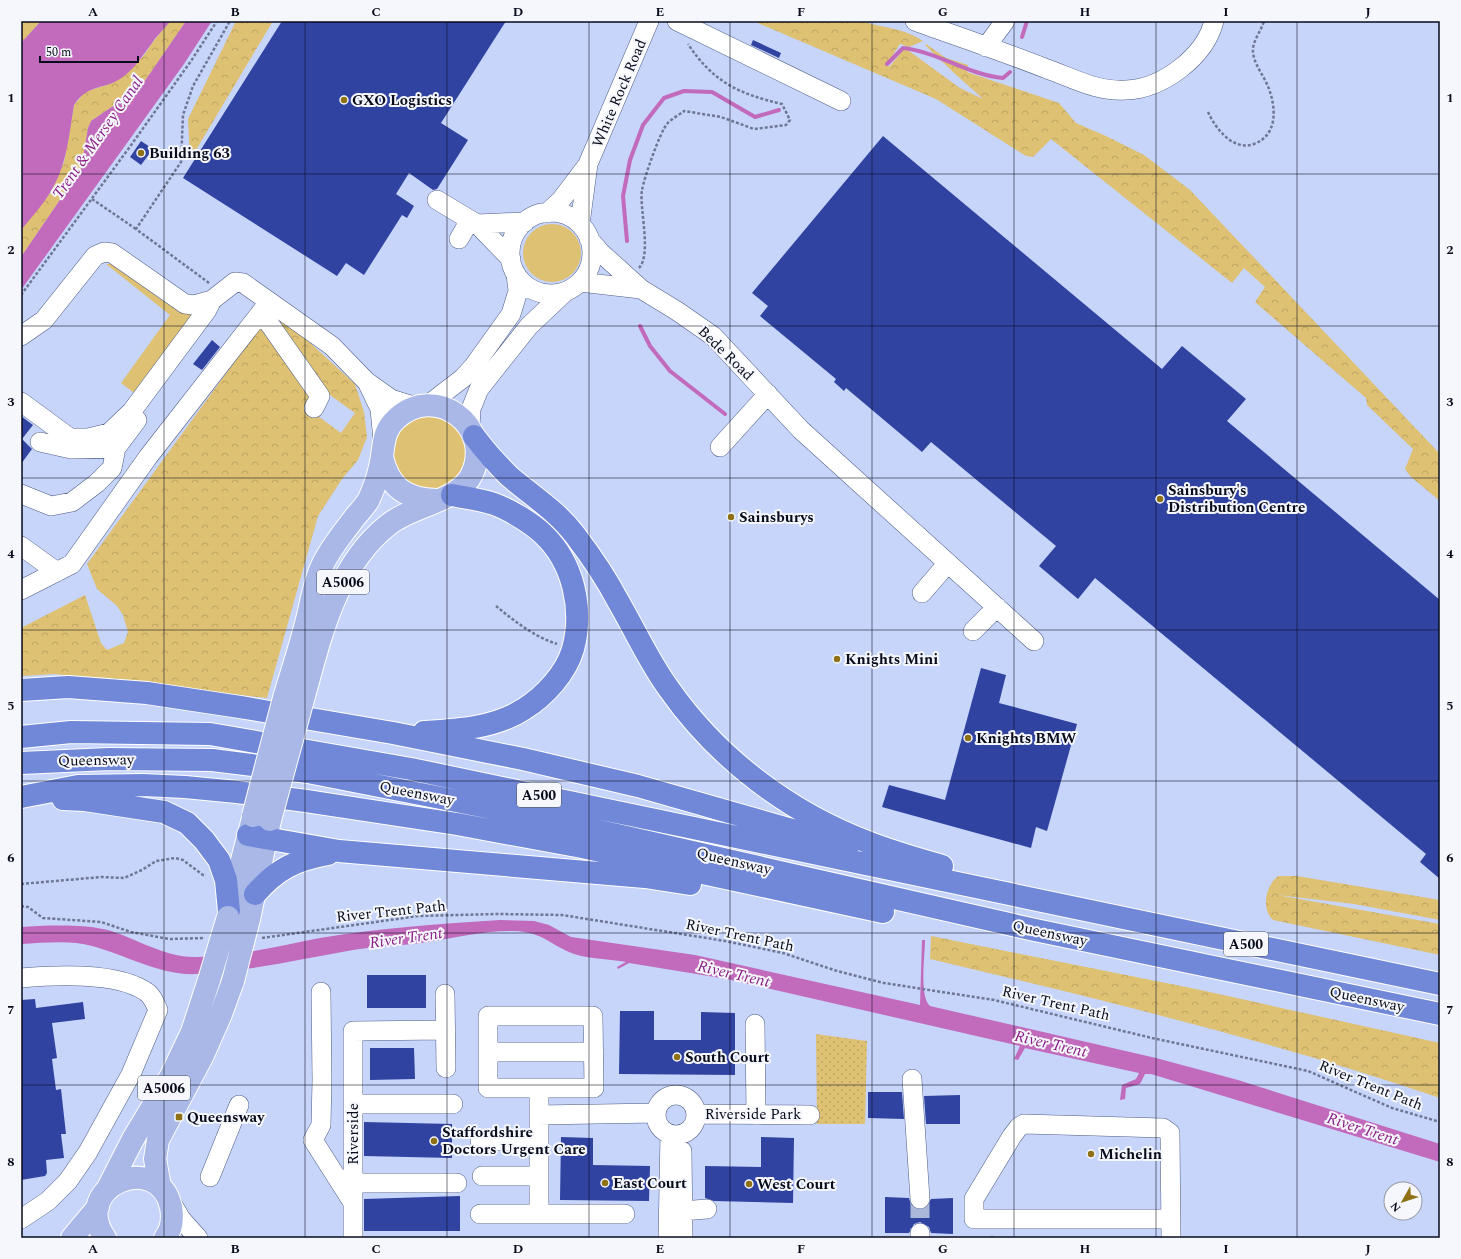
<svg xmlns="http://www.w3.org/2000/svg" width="1461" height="1259" viewBox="0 0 1461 1259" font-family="Spectral,serif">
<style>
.green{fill:#dec173}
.forest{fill:url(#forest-crowns)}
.park{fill:url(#park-dots)}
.water{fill:#c26abc}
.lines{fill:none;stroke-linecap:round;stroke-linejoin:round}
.stream{stroke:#c26abc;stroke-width:4}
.building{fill:#3043a1}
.minor-tunnel{stroke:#aab7d9;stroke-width:19;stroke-dasharray:19 10;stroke-linecap:butt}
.minor-casing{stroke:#4f5d86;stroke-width:20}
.major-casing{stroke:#fff;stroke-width:24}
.highway-casing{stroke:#fff;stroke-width:24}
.path{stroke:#6e7793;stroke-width:2.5;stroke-dasharray:3 2;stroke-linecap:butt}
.minor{stroke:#fff;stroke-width:19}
.major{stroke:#a9b8e7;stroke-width:22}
.highway{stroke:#7088d7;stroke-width:22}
.major-bridge-casing{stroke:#fff;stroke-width:24;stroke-linecap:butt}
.major-bridge{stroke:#a9b8e7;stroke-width:22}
.grid{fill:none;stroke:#070b1b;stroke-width:1;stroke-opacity:0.55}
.poi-dot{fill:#8e7115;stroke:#f5f7fc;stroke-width:1.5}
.labels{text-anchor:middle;stroke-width:4;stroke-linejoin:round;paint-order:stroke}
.shield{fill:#f5f7fc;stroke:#4e525e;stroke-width:1}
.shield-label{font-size:14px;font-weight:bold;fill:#070b1b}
.street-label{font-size:15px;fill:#070b1b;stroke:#f5f7fc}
.poi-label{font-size:15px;font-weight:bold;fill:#070b1b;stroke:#f5f7fc;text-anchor:start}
.water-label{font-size:16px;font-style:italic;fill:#8a1e86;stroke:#f5f7fc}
.neatline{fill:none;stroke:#070b1b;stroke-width:1.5}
.grid-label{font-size:13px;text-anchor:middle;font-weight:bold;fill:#070b1b}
</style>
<defs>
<pattern id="forest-crowns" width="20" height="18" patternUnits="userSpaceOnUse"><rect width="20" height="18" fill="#dec173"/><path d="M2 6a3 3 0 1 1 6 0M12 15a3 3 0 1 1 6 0" fill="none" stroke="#bda463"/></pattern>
<pattern id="park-dots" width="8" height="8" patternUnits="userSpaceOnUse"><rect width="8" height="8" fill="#dec173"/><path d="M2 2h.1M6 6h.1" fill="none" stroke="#bda463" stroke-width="1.8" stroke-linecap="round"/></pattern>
</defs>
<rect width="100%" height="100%" fill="#c7d5fb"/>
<path class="green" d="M523 253a29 29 0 1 1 58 0a29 29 0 1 1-58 0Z
M106 264H116L201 309 137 395 121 383 170 315Z
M437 415 461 430 467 452 463 472 450 485 436 490 417 488 402 479 391 458 392 444 403 425 414 418Z"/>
<path class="forest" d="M21 21H41L21 43Z
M170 21H186L140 88 91 121 88 128 81 169 21 257V230L51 192 64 162 74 105 85 92 112 83 132 68 145 54 152 43Z
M236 21H273L190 160 188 119Z
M753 21H861C882 28 905 28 923 41L909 47 900 44 887 64 889 67 905 48 960 88 983 99 954 73 925 45 926 44 946 58 968 65 967 72 1059 103 1076 123 1106 136 1144 155 1190 190 1440 454V501L1411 477 1405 469 1413 449 1367 405 1366 398 1255 302 1265 287 1244 268 1232 283 1051 139 1033 157 1026 156 936 99Z
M279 321 296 330 355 384 364 412 367 437 358 460 342 479 318 516 267 698 54 674 21 676V628L85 595 101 643 107 650 124 643 128 632 123 615 117 606 97 589 87 564 257 331 268 326 312 394 311 411 341 433 355 413 327 393Z
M1278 876H1297L1440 900V920L1354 904 1277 895 1440 924V955L1273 920C1261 908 1265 887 1278 876Z
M931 936 1196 989 1440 1043V1098C1273 1041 1102 1000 930 959Z"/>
<path class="park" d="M816 1034 867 1041 865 1124H817Z"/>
<path class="water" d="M41 21H170C165 29 157 35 152 43 143 55 136 67 124 76 106 91 89 82 74 105 69 135 67 165 51 191 43 205 31 218 21 230V43Z
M186 21H212L184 64 21 290V257L81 169 88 128 91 121 140 88Z
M500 920 534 921 549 925 571 937 695 955 920 1005 922 940H925C925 955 919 997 930 1006L1156 1058 1238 1080 1440 1144V1162L1151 1074H1145L1140 1084 1126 1088 1125 1099 1120 1100 1122 1085 1136 1079 1139 1073 1025 1048 1018 1060 1014 1059 1020 1046 727 979 629 963 618 969 617 967 626 962C610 959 590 959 574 954 550 945 543 932 514 931 486 930 450 939 421 943 399 946 376 946 353 950 302 959 249 971 197 974 161 976 126 955 92 946 71 940 43 943 21 944V927C45 925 85 924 108 930 138 939 165 958 197 957 239 956 279 946 320 938 379 928 440 924 500 920Z"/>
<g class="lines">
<path class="stream" d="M1022 37 1027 21
M887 64 903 48C938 52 969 75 1003 78L1010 72
M627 241 623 196 630 160 643 125 664 98 684 91 712 92 755 117 779 110
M640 326 650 346 670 371 725 414"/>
</g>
<path class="building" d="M282 21H506L441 123 468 140 437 189 433 190 409 173 396 194 414 206 407 218 402 215 364 275 346 263 337 276 183 178Z
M753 40 781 53 779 58 751 45Z
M883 136 1162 369 1182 346 1246 399 1227 421 1440 600V879L1420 862 1426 854 1095 578 1078 599 1039 566 1056 546 931 442 922 452 846 388 844 391 834 382 836 379 760 316 768 306 752 293Z
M141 141 153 149 141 165 130 157Z
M212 340 220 347 202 370 193 364Z
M21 416 33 425 22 439 32 449 21 464Z
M981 668 1006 675 999 703 1077 724 1047 831 1036 827 1031 848 882 807 889 785 945 800Z
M367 975H426V1008H367Z
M35 999 36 1008 83 1002 85 1019 52 1023 57 1058 52 1059 56 1090 61 1089 66 1134H61L64 1158 46 1160 47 1173 45 1176 21 1180V1000Z
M620 1011H654V1040H701V1012L735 1013V1075L619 1074Z
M370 1048H414L415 1079 370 1080Z
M868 1092H902L904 1119 868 1118Z
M960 1095V1124H926L924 1096Z
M364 1122 452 1124V1158L364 1156Z
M561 1137 593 1138V1165L650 1166 649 1201 560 1200Z
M761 1137 794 1138 793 1203 714 1201 705 1198V1166L761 1167Z
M460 1196V1231H364V1199Z
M885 1197 909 1198 911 1205 920 1210 926 1208 931 1199 953 1198V1234L931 1233 929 1227 920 1222 914 1224 909 1233H885Z"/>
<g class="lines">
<path class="minor-tunnel" d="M920 1199V1233"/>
<g class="minor-casing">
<path id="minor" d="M677 21 841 101
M915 21C959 37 1004 52 1047 69 1073 78 1097 92 1126 90 1162 89 1205 57 1214 21
M986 47 1005 21
M437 200 477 224 511 259
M510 253a41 41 0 1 1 82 0a41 41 0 1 1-82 0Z
M547 213 561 200 586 167
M477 224 525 222
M580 224 588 164 649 21
M459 239 470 220
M589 239 600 252 641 289 677 311 713 336 801 430 1034 641
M580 282 641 289
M261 312 320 396 314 408
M21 336 44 320 95 256 104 252 112 253 185 304 194 305 212 300
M21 402 70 438H88L109 433 132 411 207 310 212 300 235 282 243 283 332 346 367 382
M428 405 463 378 473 367 511 314 518 291 516 274
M470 427 471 409 479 389 529 326 565 292
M383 440 380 409 367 382 391 399 417 407
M40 442 71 449 116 448 137 420
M720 447 768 394
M21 494 51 506 72 502 97 483 112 468 116 448
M21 546 57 572
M21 590 72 564 148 457 269 302
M922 593 948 563
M973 631 997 607
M21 978C54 975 116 972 145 991 152 995 155 1003 158 1010L131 1074 88 1152 68 1181 48 1201 21 1219
M321 992 322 1080 321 1125 313 1140 353 1203
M445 994 446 1068
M488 1016H593L594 1088H488Z
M755 1024 756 1115
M488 1052H594
M912 1079 920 1199
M539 1088V1214
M656 1115a20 20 0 1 1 40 0a20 20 0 1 1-40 0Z
M353 1104H453
M697 1114 810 1115
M539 1115 656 1113
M480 1141H539
M682 1151 683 1238
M482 1176H539
M210 1177 239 1105
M353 1183H457
M170 1200 181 1219 198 1238
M682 1211 707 1209
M480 1214H625
M920 1233V1238
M353 1238V1031L446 1030
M668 1238 670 1134
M1171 1238 1170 1133 1163 1128 1024 1124 1019 1127 1012 1136 974 1199V1219H1171"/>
</g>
<g class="major-casing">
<path id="major" d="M382 457C389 487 405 499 436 500
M284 698C291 674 299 651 305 627 311 607 313 584 322 566 330 548 344 532 355 517 360 511 366 505 369 499 375 486 380 471 382 456 384 442 384 430 396 419 435 382 494 426 472 474 460 501 411 506 388 525 334 568 320 640 302 703
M229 910 253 818
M249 919 270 820
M160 1187 155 1159 158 1140 203 1055 221 1014 233 981
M107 1190 133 1139 171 1076 192 1032 209 980
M72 1238 98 1207
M105 1238C69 1187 158 1149 171 1207 173 1218 172 1229 165 1238"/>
</g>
<g class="highway-casing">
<path id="highway" d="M474 436C485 451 496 463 509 476 531 495 557 511 575 535 591 556 606 578 618 601 635 630 649 662 669 689 718 759 790 813 870 843 893 852 918 859 942 866
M21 690 68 687 147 693 240 707 393 733 523 759 638 786 848 846
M424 732C458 730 495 728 524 709 545 696 566 673 573 649 584 609 573 562 543 534 532 523 508 509 494 504 481 499 466 498 452 495
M21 737 71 732 210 734 411 769 1440 984
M21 763 109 759 212 760 308 772 538 817 1035 930 1440 1014
M21 797 78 786 143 785 185 787 237 792 306 801 457 824 582 847 883 912
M63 799 85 800 164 812 187 823 204 840 219 860 226 880 229 911
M248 835 339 851 645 877 690 884
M255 894C277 869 295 860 328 854"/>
</g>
<path class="path" d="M1208 112C1213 123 1221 134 1231 141 1238 145 1246 147 1254 144 1278 135 1276 108 1269 89 1265 77 1254 65 1253 52 1252 41 1261 32 1264 21
M92 199 136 229
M639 268C652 254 639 208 642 190 644 178 660 132 667 124 671 119 679 115 684 111L721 117 754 129 786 125 790 120 782 104C739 94 713 82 688 44
M209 283 136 229 181 162 183 115 193 86 230 21
M21 295 129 148 191 61 217 21
M496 606C514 621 535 637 557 644
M21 884 101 877 124 878 142 870 156 861 175 858 183 860 203 875H206
M21 906 28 907 43 918 101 922 131 932 169 939 205 938
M262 938 418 916 498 914 562 915 725 941 783 953 837 971 884 983 994 1000 1152 1038 1308 1071 1392 1108 1440 1122
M992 1238V1236"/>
<use href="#minor" class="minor"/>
<use href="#major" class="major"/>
<use href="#highway" class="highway"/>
<g class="major-bridge-casing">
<path id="major-bridge" d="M253 816 284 698
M270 820 302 703
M209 980 228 917
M233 981 249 919"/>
</g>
<use href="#major-bridge" class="major-bridge"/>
</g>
<path class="grid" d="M164 21V1238M305 21V1238M447 21V1238M589 21V1238M730 21V1238M872 21V1238M1014 21V1238M1156 21V1238M1297 21V1238M21 174H1440M21 326H1440M21 478H1440M21 630H1440M21 781H1440M21 933H1440M21 1085H1440"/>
<g class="poi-dot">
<circle cx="344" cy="100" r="4"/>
<circle cx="141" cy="153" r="4"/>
<circle cx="1160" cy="499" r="4"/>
<circle cx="731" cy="517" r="4"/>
<circle cx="837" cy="659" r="4"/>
<circle cx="968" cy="738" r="4"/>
<circle cx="677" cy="1057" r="4"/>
<rect x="175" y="1113" width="8" height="8" rx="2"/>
<circle cx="434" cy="1141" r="4"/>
<circle cx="1091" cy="1154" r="4"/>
<circle cx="605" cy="1183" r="4"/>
<circle cx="749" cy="1184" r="4"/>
</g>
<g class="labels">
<g class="shield">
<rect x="317" y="570" width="52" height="24" rx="3"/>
<rect x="517" y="783" width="44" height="24" rx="3"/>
<rect x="1224" y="932" width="44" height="24" rx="3"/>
<rect x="138" y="1076" width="52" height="24" rx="3"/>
</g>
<g class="shield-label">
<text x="343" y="587">A5006</text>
<text x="539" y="800">A500</text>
<text x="1246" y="949">A500</text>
<text x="164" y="1093">A5006</text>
</g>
<g class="street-label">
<text transform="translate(619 93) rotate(-67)" y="5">White Rock Road</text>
<text transform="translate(726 353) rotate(44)" y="5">Bede Road</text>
<text transform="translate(96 760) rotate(-1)" y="5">Queensway</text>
<text transform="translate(417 793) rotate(11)" y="5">Queensway</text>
<text transform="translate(734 861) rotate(13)" y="5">Queensway</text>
<text transform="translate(391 911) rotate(-6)" y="5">River Trent Path</text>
<text transform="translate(1050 933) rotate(12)" y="5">Queensway</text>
<text transform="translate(740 935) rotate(12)" y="5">River Trent Path</text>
<text transform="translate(1367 999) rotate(12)" y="5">Queensway</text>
<text transform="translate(1056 1003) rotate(13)" y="5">River Trent Path</text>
<text transform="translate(1371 1085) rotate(22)" y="5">River Trent Path</text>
<text x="753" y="1119">Riverside Park</text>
<text transform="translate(353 1134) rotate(-90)" y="5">Riverside</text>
</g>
<g class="poi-label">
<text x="352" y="105">GXO Logistics</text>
<text x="149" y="158">Building 63</text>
<text x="1168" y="495">Sainsbury's<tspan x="1168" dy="17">Distribution Centre</tspan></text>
<text x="739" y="522">Sainsburys</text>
<text x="845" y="664">Knights Mini</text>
<text x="976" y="743">Knights BMW</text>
<text x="685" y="1062">South Court</text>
<text x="187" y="1122">Queensway</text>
<text x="442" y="1137">Staffordshire<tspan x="442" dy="17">Doctors Urgent Care</tspan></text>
<text x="1099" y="1159">Michelin</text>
<text x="613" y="1188">East Court</text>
<text x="757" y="1189">West Court</text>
</g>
<g class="water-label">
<text transform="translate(97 137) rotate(-55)" y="6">Trent &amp; Mersey Canal</text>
<text transform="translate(406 937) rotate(-8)" y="6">River Trent</text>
<text transform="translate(734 973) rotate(13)" y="6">River Trent</text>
<text transform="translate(1051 1043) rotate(13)" y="6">River Trent</text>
<text transform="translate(1363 1128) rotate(18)" y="6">River Trent</text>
</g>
</g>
<rect width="1461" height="1259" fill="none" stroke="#f5f7fc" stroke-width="44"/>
<g transform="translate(1403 1201) rotate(231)"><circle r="19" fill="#f5f7fc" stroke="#9699a2"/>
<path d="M0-3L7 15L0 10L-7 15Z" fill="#8e7115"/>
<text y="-6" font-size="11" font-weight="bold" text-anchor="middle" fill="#070b1b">N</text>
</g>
<path d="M40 56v6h98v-6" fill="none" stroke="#070b1b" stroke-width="2"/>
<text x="46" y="56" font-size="12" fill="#070b1b" stroke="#f5f7fc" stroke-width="3" paint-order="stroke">50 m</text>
<rect x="22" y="22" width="1417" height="1215" class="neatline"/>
<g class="grid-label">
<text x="93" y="16">A</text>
<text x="235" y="16">B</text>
<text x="376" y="16">C</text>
<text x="518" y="16">D</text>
<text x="660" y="16">E</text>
<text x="801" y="16">F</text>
<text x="943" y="16">G</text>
<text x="1085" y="16">H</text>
<text x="1226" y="16">I</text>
<text x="1368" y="16">J</text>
<text x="11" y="102">1</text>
<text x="1450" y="102">1</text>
<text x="11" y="254">2</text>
<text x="1450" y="254">2</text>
<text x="11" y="406">3</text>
<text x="1450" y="406">3</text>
<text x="11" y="558">4</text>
<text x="1450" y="558">4</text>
<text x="11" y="710">5</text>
<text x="1450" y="710">5</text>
<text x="11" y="862">6</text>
<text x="1450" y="862">6</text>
<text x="11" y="1014">7</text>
<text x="1450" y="1014">7</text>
<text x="11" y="1166">8</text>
<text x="1450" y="1166">8</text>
<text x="93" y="1253">A</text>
<text x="235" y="1253">B</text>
<text x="376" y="1253">C</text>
<text x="518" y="1253">D</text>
<text x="660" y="1253">E</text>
<text x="801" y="1253">F</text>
<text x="943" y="1253">G</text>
<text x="1085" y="1253">H</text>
<text x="1226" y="1253">I</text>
<text x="1368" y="1253">J</text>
</g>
</svg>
